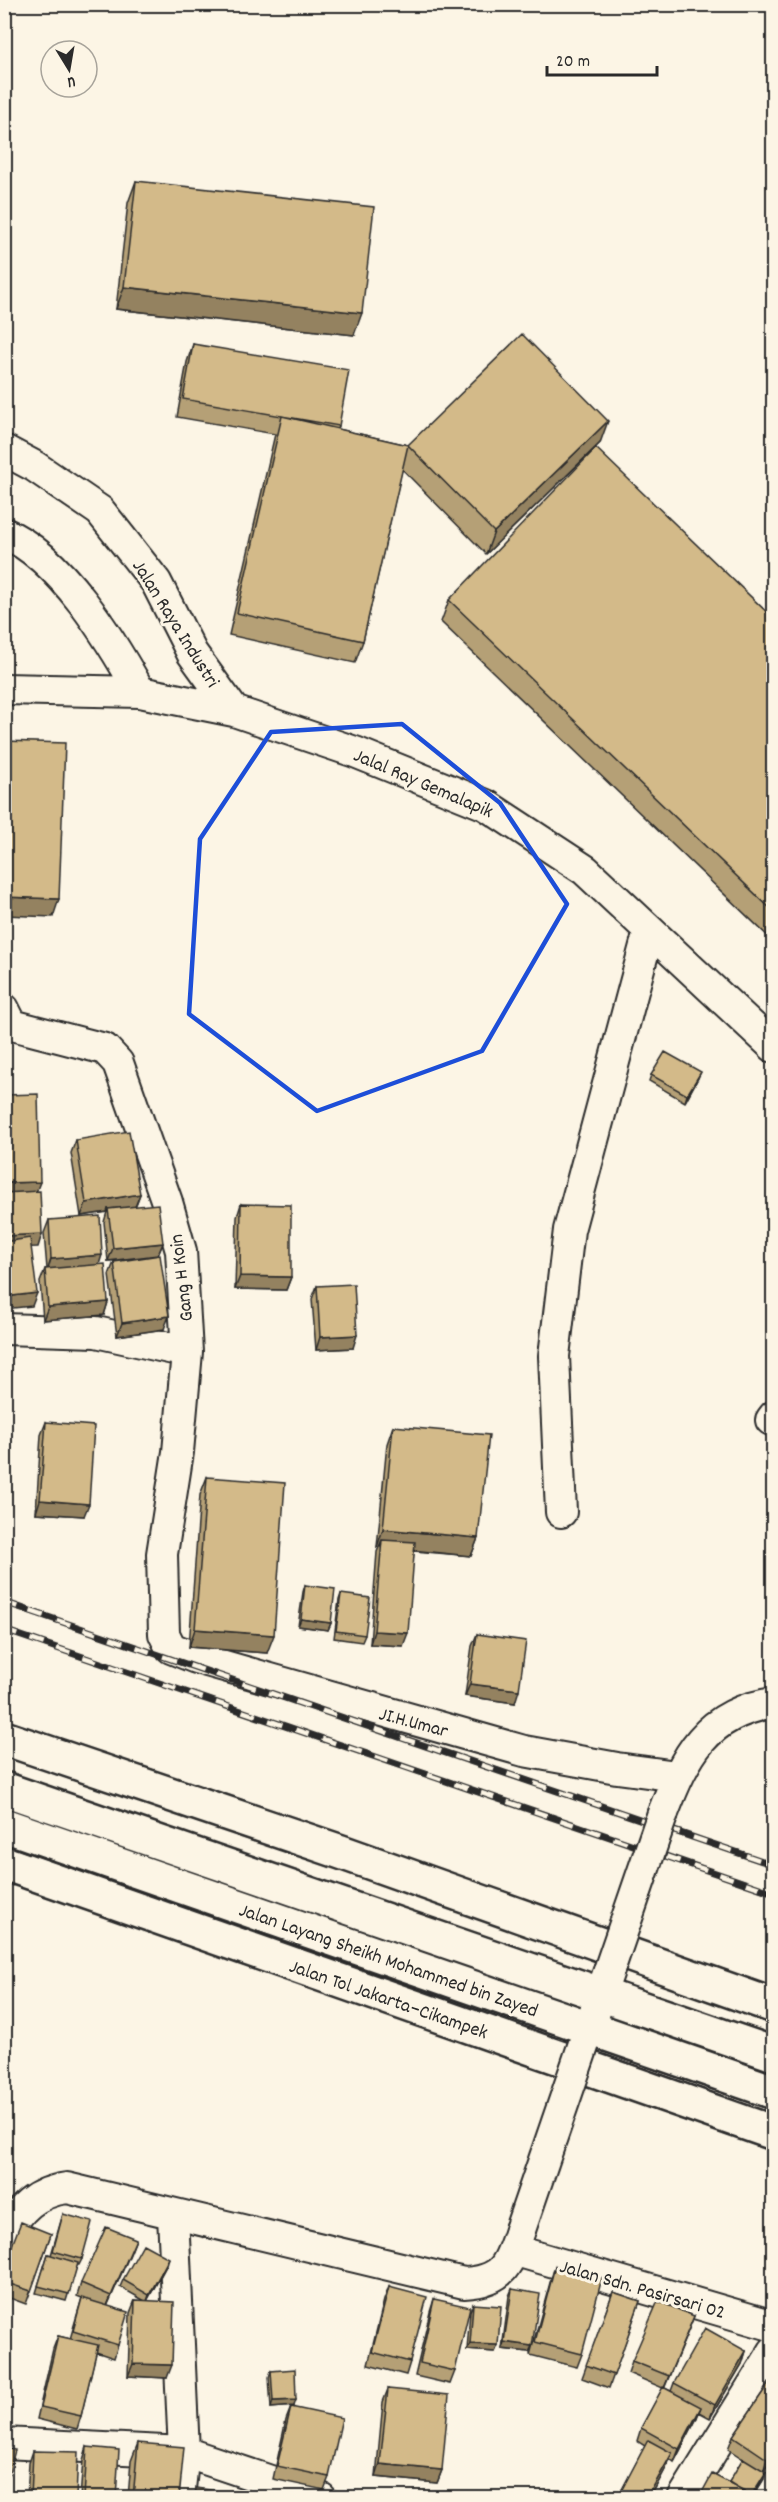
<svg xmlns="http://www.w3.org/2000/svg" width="778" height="2502" viewBox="0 0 778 2502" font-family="Dekko,sans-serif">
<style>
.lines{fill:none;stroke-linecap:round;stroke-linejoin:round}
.street-casing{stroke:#2b2b2b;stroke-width:34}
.highway-casing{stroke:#2b2b2b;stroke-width:38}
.street{stroke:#fcf5e5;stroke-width:30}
.highway{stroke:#fcf5e5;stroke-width:33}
.rail-casing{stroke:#2b2b2b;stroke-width:7}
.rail{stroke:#fcf5e5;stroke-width:4.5;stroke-dasharray:14;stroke-linecap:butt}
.street-bridge-casing{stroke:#2b2b2b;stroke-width:34;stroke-linecap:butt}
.highway-bridge-casing{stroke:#2b2b2b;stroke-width:38;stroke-linecap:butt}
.street-bridge{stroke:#fcf5e5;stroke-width:30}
.highway-bridge{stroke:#fcf5e5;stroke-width:33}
.wall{fill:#b5a076;stroke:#2b2b2b;stroke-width:1.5}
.shaded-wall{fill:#948260;stroke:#2b2b2b;stroke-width:1.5}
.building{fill:#d3ba89;stroke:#2b2b2b;stroke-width:1.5}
.marked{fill:none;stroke:#1d4ed8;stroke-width:4.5;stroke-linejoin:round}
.labels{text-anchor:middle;stroke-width:6;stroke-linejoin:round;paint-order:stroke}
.street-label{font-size:20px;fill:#2b2b2b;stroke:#fcf5e5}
</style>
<rect width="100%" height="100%" fill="#fcf5e5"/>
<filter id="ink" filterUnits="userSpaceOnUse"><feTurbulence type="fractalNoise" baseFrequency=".0167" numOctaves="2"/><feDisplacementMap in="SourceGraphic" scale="12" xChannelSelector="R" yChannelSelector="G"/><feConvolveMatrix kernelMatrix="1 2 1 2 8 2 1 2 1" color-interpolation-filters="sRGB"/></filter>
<g filter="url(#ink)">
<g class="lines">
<g class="street-casing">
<path id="street" d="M4 450 34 466 100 511 156 582 192 653 234 711
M4 533C61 557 111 640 140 692
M4 689 140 692 234 711 355 752 486 805 585 870 774 1047
M4 1009 12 1025 105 1049 118 1063 167 1202 181 1251 187 1352 178 1452 162 1554 164 1634 171 1648 196 1658 524 1751 617 1768 677 1776
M4 1329 96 1332 187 1352
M771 1420 774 1416
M561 1512 554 1356 569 1230 649 931
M663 1813C685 1756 706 1712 774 1703
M173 2215 184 2452 179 2498
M4 2236C19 2209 36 2192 67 2188L464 2283C503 2281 509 2265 520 2230
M513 2250 774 2326
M4 2443 184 2452 321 2498
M683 2498 774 2351"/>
</g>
<g class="highway-casing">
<path id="highway" d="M4 1738 341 1852 774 2006
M4 1863 774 2133"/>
</g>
<use href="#street" class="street"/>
<use href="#highway" class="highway"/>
<g class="rail-casing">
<path id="rail" d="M4 1602 774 1865
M4 1630 774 1893"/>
</g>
<use href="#rail" class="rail"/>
<g class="street-bridge-casing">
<path id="street-bridge" d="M520 2230 663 1813"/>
</g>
<g class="highway-bridge-casing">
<path id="highway-bridge" d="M4 1789 774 2054
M4 1825 774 2092"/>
</g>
<use href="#street-bridge" class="street-bridge"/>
<use href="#highway-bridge" class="highway-bridge"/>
</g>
<path class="wall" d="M136 181 354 335 116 309 128 203Z
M193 344 339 426 338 429 408 445 600 443 486 554 402 469 363 641 355 663 229 635 275 434 177 417 187 362Z
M449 600 774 619V942L441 622Z
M651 1075 698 1078 685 1102 649 1081Z
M76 1140 140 1194 135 1207 163 1243 158 1255 108 1261 104 1222 107 1212 81 1216 71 1153Z
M241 1204 291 1277 286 1290 235 1289 237 1217Z
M49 1220 99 1265 108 1302 104 1315 43 1320 40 1282 45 1269H47L44 1233Z
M114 1262 164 1329 117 1336 109 1275Z
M317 1286 353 1348 316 1350 312 1299Z
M46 1422 84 1516 36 1513 41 1435Z
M393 1426 478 1538 471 1556 414 1551 403 1646 370 1644 377 1552 379 1547H377L387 1444Z
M207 1477 267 1653 189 1647 200 1495Z
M305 1585 331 1623 328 1630 298 1626 303 1592Z
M341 1594 365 1635 362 1642 334 1638 339 1600Z
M477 1634 515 1703 465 1696 472 1646Z
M63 2214 82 2259 79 2265H77L66 2301 36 2293 48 2254 51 2255Z
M51 2234 26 2304 4 2296V2266Z
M136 2239 107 2306 118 2345 114 2358 96 2352 81 2416 77 2429 37 2419 53 2349 58 2336 70 2339 82 2298 77 2296 81 2283Z
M167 2264 147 2301 167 2378 128 2376 130 2313 135 2300 145 2301 120 2287 123 2280Z
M555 2266 582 2354 577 2367 530 2355 551 2279Z
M389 2287 410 2362 406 2375 368 2365 384 2300Z
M512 2289 532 2346 529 2352 502 2349 509 2296Z
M613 2292 640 2301 609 2388 582 2378Z
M434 2299 455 2371 450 2384 415 2376 430 2312Z
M473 2304 498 2345 495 2352 467 2350 470 2311Z
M694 2316 664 2388 671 2391 674 2383 746 2351 742 2364 710 2418 699 2412 696 2420 674 2462 670 2459 667 2466 650 2498H618L645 2446 637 2441 641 2428 663 2388 628 2373 632 2361Z
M271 2371 294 2406 271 2408 269 2377Z
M774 2376V2456L764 2470 766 2472 764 2479 752 2498H699L729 2483 743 2459 728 2449 733 2436Z
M388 2389 442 2470 437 2483 376 2477 383 2402Z
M291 2407 329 2477 324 2490 273 2479 286 2420Z
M138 2443 179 2498H128L131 2461Z
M87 2447 116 2498H80L83 2460Z
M33 2451 76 2498H27L29 2463Z"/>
<path class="shaded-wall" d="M124 287 362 313 354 335 116 309Z
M608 421 600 443 486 554 494 532Z
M4 897 59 899 53 917 4 915Z
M701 1072 698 1078 685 1102 687 1095Z
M40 1182 35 1195 4 1196V1183Z
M140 1194 135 1207 108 1209 107 1212 81 1216 86 1203Z
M42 1234 38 1247 4 1248V1236Z
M163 1243 158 1255 108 1261 113 1248Z
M102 1255 98 1268 47 1272 51 1259Z
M240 1276 291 1277 286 1290 235 1289Z
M37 1293 32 1306 4 1309V1297Z
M108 1302 104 1315 43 1320 48 1307Z
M169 1316 164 1329 117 1336 122 1323Z
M357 1335 353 1348 316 1350 320 1337Z
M40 1500 89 1504 84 1516 36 1513Z
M383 1529 478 1538 471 1556 381 1547 382 1540 379 1547H377Z
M301 1619 331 1623 328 1630 298 1626Z
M195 1629 274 1635 267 1653 189 1647Z
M374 1631 408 1633 403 1646 370 1644Z
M470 1684 519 1690 515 1703 465 1696Z
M136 2239 131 2252 106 2309 111 2296Z
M169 2258 167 2264 147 2301 149 2295Z
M694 2316 689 2329 664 2389 669 2376Z
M504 2342 532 2346 529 2352 502 2349Z
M470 2344 498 2345 495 2352 467 2350Z
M746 2351 742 2364 710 2418 715 2405Z
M133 2364 172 2365 167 2378 128 2376Z
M296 2400 294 2406 271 2408 273 2401Z
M701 2407 696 2420 674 2462 679 2449Z
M774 2450V2456L763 2472 767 2459Z
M672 2453 667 2466 650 2498H647Z
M380 2464 442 2470 437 2483 376 2477Z
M766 2472 764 2479 752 2498H751Z"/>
<path class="building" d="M136 181 374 207 362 313 124 287Z
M522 334 608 421 494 532 408 445Z
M193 344 349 370 339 426 183 399Z
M282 416 408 445 363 641 237 613Z
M596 448 774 619V912L449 600Z
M4 574H8L4 593Z
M4 741 65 743 59 899 4 897Z
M665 1052 701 1072 687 1095 651 1075Z
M38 1094 40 1182 4 1183V1095Z
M129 1131 140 1194 86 1203 76 1140Z
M40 1191 42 1234 4 1236V1193Z
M158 1204 163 1243 113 1248 108 1209Z
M241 1204 291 1205V1277L240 1276Z
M100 1216 102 1255 51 1259 49 1220Z
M30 1238 37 1293 4 1297V1242Z
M160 1255 169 1316 122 1323 114 1262Z
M105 1264 108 1302 48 1307 45 1269Z
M354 1284 357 1335 320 1337 317 1286Z
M4 1390 9 1391 4 1409Z
M46 1422 94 1426 89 1504 40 1500Z
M393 1426 489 1435 478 1538 383 1529Z
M207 1477 285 1483 274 1635 195 1629Z
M382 1540 415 1542 408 1633 374 1631Z
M305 1585 335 1589 331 1623 301 1619Z
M341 1594 370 1598 365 1635 336 1631Z
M477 1634 526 1641 519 1690 470 1684Z
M63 2214 92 2222 82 2259 53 2251Z
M21 2222 51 2234 31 2291 4 2282V2266Z
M106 2227 136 2239 111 2296 81 2283Z
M143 2244 169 2258 149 2295 123 2280Z
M48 2254 78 2263 69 2294 38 2286Z
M555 2266 602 2278 582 2354 535 2342Z
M389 2287 427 2297 410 2362 372 2352Z
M512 2289 540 2294 532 2346 504 2342Z
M613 2292 640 2301 614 2375 586 2365Z
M82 2298 128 2312 118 2345 73 2331Z
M434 2299 470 2307 455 2371 420 2363Z
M135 2300 174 2302 172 2365 133 2364Z
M658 2301 694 2316 669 2376 632 2361Z
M473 2304 501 2306 498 2345 470 2344Z
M705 2328 746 2351 715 2405 674 2383Z
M58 2336 98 2345 81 2416 41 2407Z
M295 2369 296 2400 273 2401 271 2371Z
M774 2376V2450L767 2459 733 2436Z
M663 2387 701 2407 679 2449 641 2428Z
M388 2389 449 2395 442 2470 380 2464Z
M291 2407 342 2418 329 2477 277 2466Z
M648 2440 672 2453 647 2498H622L619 2495Z
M138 2443 184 2447 179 2498H133Z
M87 2447 119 2450 116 2498H84Z
M4 2448 15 2450 4 2492Z
M33 2451 78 2452 76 2498H31Z
M743 2458 766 2472 751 2496 729 2482Z
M712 2474 745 2491 741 2498H699Z
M196 2488 243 2495V2498H195Z"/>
</g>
<path class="marked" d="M402 724 500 803 567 904 482 1051 317 1111 189 1014 200 839 271 732Z"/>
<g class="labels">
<g class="street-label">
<text transform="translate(177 623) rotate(58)" y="7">Jalan Raya Industri</text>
<text transform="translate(424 782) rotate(23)" y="7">Jalal Ray Gemalapik</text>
<text transform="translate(180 1278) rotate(-97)" y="7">Gang H Koin</text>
<text transform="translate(414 1721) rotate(15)" y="7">JI.H.Umar</text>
<text transform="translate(389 1959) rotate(19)" y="7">Jalan Layang Sheikh Mohammed bin Zayed</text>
<text transform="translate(389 1998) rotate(19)" y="7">Jalan Tol Jakarta–Cikampek</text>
<text transform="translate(643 2288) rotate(16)" y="7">Jalan Sdn. Pasirsari 02</text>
</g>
</g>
<rect width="778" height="2502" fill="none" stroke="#fcf5e5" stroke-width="24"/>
<rect x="12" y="12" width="754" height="2478" fill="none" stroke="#2b2b2b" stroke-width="2" filter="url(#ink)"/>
<g transform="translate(69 69) rotate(169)"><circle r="28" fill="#fcf5e5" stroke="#a8a49b" stroke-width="1.5"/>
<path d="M0-4.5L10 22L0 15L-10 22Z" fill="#2b2b2b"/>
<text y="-9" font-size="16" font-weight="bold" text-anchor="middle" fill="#2b2b2b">U</text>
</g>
<path d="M547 66v9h110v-9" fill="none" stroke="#2b2b2b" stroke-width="3"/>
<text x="556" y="66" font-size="18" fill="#2b2b2b" stroke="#fcf5e5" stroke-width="4.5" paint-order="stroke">20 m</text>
</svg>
